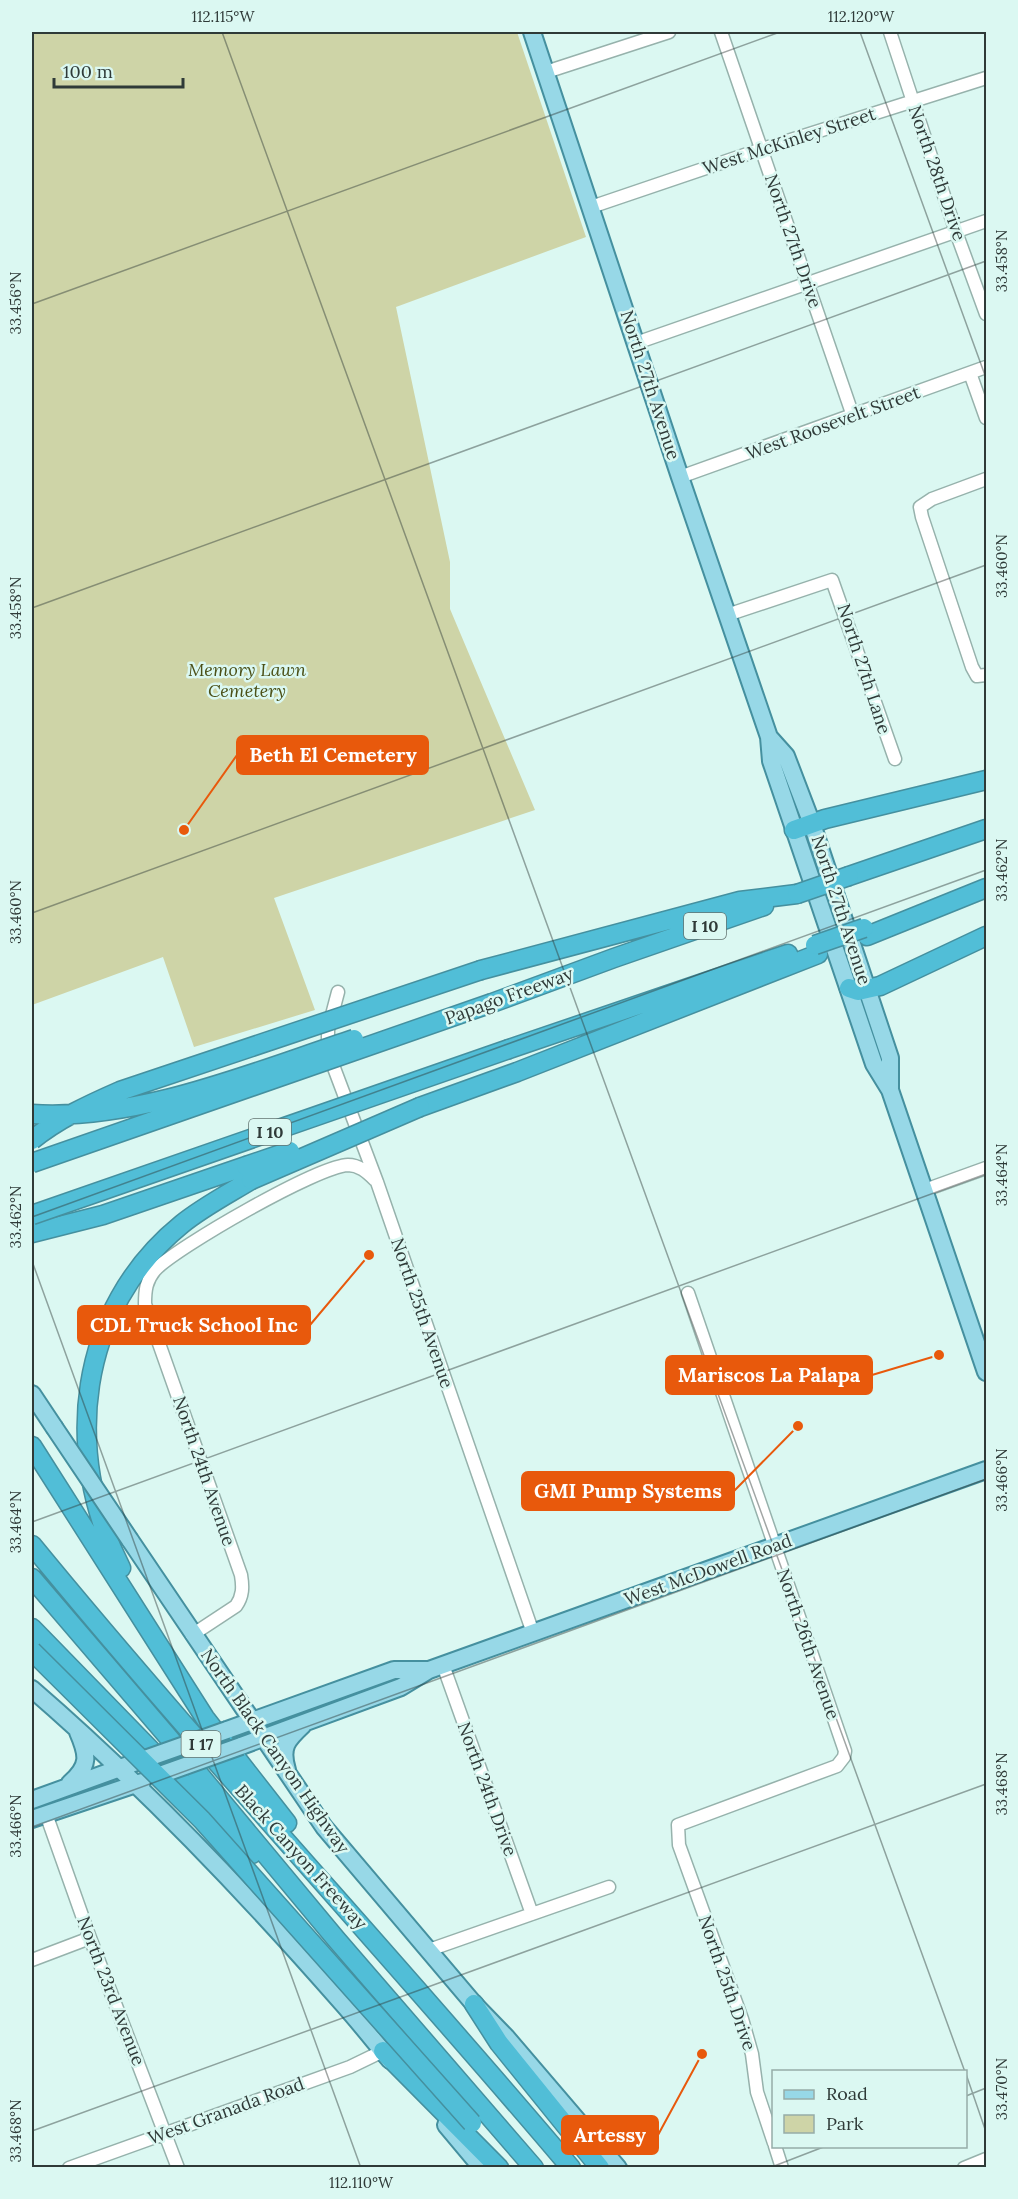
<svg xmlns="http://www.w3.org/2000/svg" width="1018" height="2199" viewBox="0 0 1018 2199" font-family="Lora,serif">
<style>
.green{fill:#ced4a7}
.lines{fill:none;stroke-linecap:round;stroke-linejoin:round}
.minor-casing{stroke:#96b2ac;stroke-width:15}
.major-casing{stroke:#45909f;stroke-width:20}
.highway-casing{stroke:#45909f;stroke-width:21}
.minor{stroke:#fff;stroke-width:12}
.major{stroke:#97d8e7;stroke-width:16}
.highway{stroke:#51bed7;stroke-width:18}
.major-bridge-casing{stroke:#45909f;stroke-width:20;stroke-linecap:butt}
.highway-bridge-casing{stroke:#45909f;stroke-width:21;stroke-linecap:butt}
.major-bridge{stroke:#97d8e7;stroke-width:16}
.highway-bridge{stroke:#51bed7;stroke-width:18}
.ticks{fill:none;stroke:#2f3a38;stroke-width:1.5;stroke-opacity:0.45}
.labels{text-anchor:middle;stroke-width:5;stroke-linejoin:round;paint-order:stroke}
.shield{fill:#dbf8f2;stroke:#637370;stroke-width:1.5}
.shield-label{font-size:16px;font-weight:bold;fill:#2f3a38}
.street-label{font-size:18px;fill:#2f3a38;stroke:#dbf8f2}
.park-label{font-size:18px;font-style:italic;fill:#4b5017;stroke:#dbf8f2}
.leader{fill:none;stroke:#e8590c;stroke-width:2}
.callout-dot{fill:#e8590c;stroke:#dbf8f2;stroke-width:2}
.callout{fill:#e8590c;stroke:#e8590c;stroke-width:2}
.callout-label{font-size:20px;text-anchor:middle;font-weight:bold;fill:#fff}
.neatline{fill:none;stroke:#2f3a38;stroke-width:2}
.ticks-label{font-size:15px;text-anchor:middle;fill:#2f3a38}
</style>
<rect width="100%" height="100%" fill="#dbf8f2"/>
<path class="green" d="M32 32H517L586 237 396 307 450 562V609L535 810 274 898 315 1010 194 1047 163 957 32 1005Z"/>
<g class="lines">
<g class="minor-casing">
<path id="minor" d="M721 32 853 416
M890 32 956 232 986 314
M546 72 669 32
M591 207 762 149 986 78
M636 343 986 221
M970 373 986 418
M680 477 986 367
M986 479 932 499 920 507 922 517 972 667 977 676 986 675
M727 615 832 580 895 759
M338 992 328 1030V1052L377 1182 533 1633
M925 1190 986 1168
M688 1293 845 1751 844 1757 837 1766 678 1825 679 1845 742 2019 752 2054 757 2092 774 2143
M192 1635 236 1606C243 1596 243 1587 241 1575L145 1304C145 1290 146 1281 155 1270 177 1247 318 1166 348 1165 359 1165 367 1172 375 1180
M443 1665 532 1914
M46 1814 90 1938 178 2168
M429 1950 609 1887
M32 1960 90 1938
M775 2146 782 2168
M69 2168 350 2067 383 2051
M964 2168 986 2159"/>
</g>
<g class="major-casing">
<path id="major" d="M532 32 680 477 769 737 771 761 874 1064 890 1090 986 1372
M769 737 786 756 812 824 890 1058V1088
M32 1394 54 1427
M130 1540 324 1827 474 2004 506 2037 618 2168
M32 1689C143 1785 246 1893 343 2004 359 2022 374 2041 390 2060
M227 1730 394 1670H428
M241 1746 401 1687 429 1670 986 1470
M287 1770C280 1747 287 1740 303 1725
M70 1783C90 1766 88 1755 78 1732
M32 1800 142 1760
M32 1819 142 1782
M446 2125 482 2168"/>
</g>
<g class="highway-casing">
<path id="highway" d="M794 830 825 819 986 780
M849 876 986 829
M867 936 986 888
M481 970 740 901 797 894
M849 988 858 991 880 986 986 936
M492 1003 614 958 764 906
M509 1049 788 954
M420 1107 517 1072 818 954
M32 1233 103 1215 246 1166
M32 1446 205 1718 287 1823
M32 1545C206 1757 394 1958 571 2168
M121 1568C62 1452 77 1309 182 1224 203 1207 228 1194 251 1180
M32 1578 169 1738 336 1939 534 2168
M32 1628 252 1854
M474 2004 499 2043 600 2168
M383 2051 499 2168"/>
</g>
<use href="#minor" class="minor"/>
<use href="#major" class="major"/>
<use href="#highway" class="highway"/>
<g class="major-bridge-casing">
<path id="major-bridge" d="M54 1427 130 1540
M142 1760 227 1730
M157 1776 241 1746"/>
</g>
<g class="highway-bridge-casing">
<path id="highway-bridge" d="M797 894 849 876
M815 945 864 928
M32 1114C138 1121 254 1072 354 1039
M32 1140C58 1119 88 1105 120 1091L481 970
M32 1163 492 1003
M246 1166 290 1151
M251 1180 420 1107
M32 1215 509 1049
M32 1651 202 1820 472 2123"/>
</g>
<use href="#major-bridge" class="major-bridge"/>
<use href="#highway-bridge" class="highway-bridge"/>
</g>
<path class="ticks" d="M222 32 965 2072M860 32 986 378M32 304 780 32M32 608 986 261M32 913 986 565M32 1217 986 870M32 1261 361 2168M32 1522 986 1174M32 1827 986 1479M966 2074 986 2132M966 2096 986 2088M32 2131 986 1784M769 2168 826 2146"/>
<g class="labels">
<g class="shield">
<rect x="684" y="913" width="42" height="26" rx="4.5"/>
<rect x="249" y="1119" width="42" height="26" rx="4.5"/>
<rect x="181.5" y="1731" width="39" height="26" rx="4.5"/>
</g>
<g class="shield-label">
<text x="705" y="932">I 10</text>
<text x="270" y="1138">I 10</text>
<text x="201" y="1750">I 17</text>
</g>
<g class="street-label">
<text transform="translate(789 141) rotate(-18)" y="6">West McKinley Street</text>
<text transform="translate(937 173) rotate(71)" y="6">North 28th Drive</text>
<text transform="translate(793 241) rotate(71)" y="6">North 27th Drive</text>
<text transform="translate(650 385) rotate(72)" y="6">North 27th Avenue</text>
<text transform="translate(833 423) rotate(-20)" y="6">West Roosevelt Street</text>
<text transform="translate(864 669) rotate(72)" y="6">North 27th Lane</text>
<text transform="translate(841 910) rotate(72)" y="6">North 27th Avenue</text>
<text transform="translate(509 996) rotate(-20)" y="6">Papago Freeway</text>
<text transform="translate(422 1313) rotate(71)" y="6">North 25th Avenue</text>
<text transform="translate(204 1471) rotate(71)" y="6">North 24th Avenue</text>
<text transform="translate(708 1570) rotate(-20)" y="6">West McDowell Road</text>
<text transform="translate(808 1644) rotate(71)" y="6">North 26th Avenue</text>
<text transform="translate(275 1751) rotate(55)" y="6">North Black Canyon Highway</text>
<text transform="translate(487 1789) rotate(70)" y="6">North 24th Drive</text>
<text transform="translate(301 1857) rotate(48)" y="6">Black Canyon Freeway</text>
<text transform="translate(727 1983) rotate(71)" y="6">North 25th Drive</text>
<text transform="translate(111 1991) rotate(69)" y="6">North 23rd Avenue</text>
<text transform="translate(226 2111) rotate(-20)" y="6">West Granada Road</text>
</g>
<g class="park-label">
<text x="247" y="676">Memory Lawn<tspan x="247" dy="21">Cemetery</tspan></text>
</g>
</g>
<path class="leader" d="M184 830L237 755M369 1255L310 1325M939 1355L872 1375M798 1426L734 1491M702 2054L658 2135"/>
<g class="callout-dot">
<circle cx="184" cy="830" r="6"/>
<circle cx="369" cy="1255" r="6"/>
<circle cx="939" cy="1355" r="6"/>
<circle cx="798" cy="1426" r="6"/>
<circle cx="702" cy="2054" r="6"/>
</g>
<g class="callout">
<rect x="237" y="736" width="191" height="38" rx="6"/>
<rect x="78" y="1306" width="232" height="38" rx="6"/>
<rect x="666" y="1356" width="206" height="38" rx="6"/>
<rect x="522" y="1472" width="212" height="38" rx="6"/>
<rect x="562" y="2116" width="96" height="38" rx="6"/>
</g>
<g class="callout-label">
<text x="333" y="762">Beth El Cemetery</text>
<text x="194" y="1332">CDL Truck School Inc</text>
<text x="769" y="1382">Mariscos La Palapa</text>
<text x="628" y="1498">GMI Pump Systems</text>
<text x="610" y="2142">Artessy</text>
</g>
<rect width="1018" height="2199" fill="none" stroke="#dbf8f2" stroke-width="66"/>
<rect x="772" y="2070" width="195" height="78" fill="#dbf8f2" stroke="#96aca8" stroke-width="1.5"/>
<rect x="784" y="2090" width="30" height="9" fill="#97d8e7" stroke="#96aca8" stroke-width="1.5"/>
<text x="826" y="2100" font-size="18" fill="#2f3a38">Road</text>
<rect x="784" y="2115" width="30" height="18" fill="#ced4a7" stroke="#96aca8" stroke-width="1.5"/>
<text x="826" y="2130" font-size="18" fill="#2f3a38">Park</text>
<path d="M54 78v9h129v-9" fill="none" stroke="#2f3a38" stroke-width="3"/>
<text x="63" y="78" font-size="18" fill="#2f3a38" stroke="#dbf8f2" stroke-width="4.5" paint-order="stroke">100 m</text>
<rect x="33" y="33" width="952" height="2133" class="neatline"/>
<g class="ticks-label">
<text x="223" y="22">112.115°W</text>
<text x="861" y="22">112.120°W</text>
<text transform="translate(1002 261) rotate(-90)" y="5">33.458°N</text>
<text transform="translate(16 303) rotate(-90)" y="5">33.456°N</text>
<text transform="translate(1002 566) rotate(-90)" y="5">33.460°N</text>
<text transform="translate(16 608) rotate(-90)" y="5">33.458°N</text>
<text transform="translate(1002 870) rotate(-90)" y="5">33.462°N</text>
<text transform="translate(16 912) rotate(-90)" y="5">33.460°N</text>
<text transform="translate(1002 1175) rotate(-90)" y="5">33.464°N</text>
<text transform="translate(16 1217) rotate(-90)" y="5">33.462°N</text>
<text transform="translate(1002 1480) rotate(-90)" y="5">33.466°N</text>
<text transform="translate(16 1522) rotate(-90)" y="5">33.464°N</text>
<text transform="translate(1002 1784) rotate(-90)" y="5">33.468°N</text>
<text transform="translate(16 1826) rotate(-90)" y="5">33.466°N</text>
<text transform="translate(1002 2089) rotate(-90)" y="5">33.470°N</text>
<text transform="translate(16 2131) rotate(-90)" y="5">33.468°N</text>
<text x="361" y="2188">112.110°W</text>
</g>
</svg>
